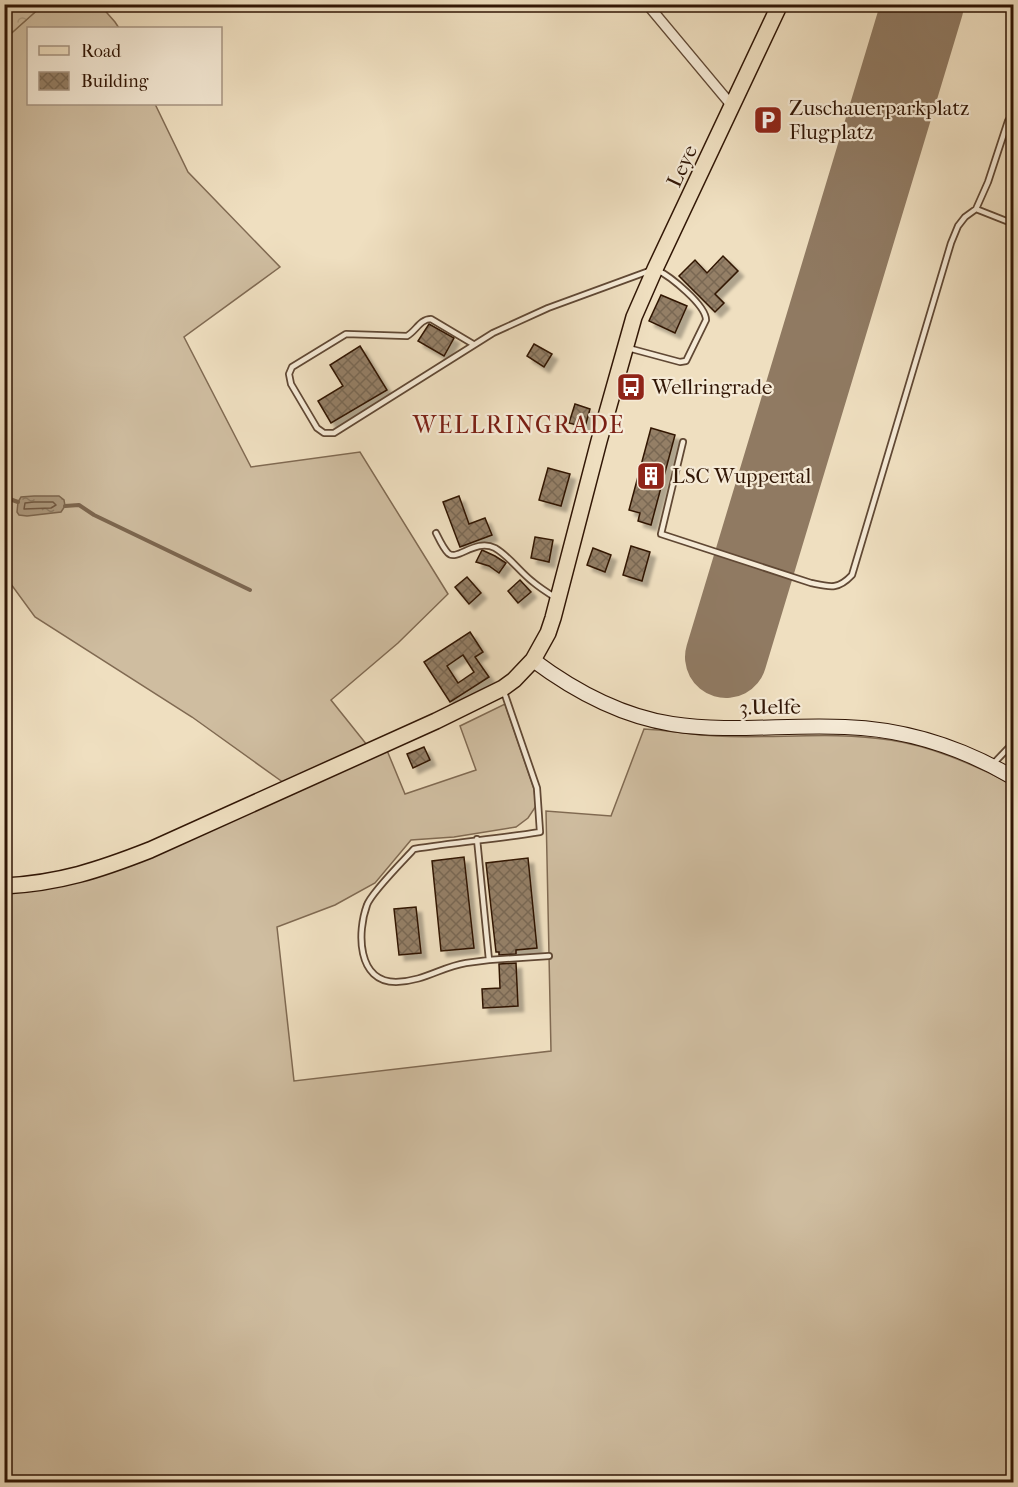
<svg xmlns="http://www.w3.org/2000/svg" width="1018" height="1487" viewBox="0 0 1018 1487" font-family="'IM FELL French Canon',serif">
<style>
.grass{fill:#cfbda0;stroke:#806a52;stroke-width:1.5}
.forest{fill:url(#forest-crowns);stroke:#806a52;stroke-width:1.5}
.water{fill:url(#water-ripples);stroke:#7c664f;stroke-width:1.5}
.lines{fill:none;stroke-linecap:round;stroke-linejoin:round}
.shore{stroke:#705842;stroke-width:1.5}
.stream{stroke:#7c664f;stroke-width:4}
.runway{stroke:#907a62;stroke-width:82}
.building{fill:url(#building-cross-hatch);stroke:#311605;stroke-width:1.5;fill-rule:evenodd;filter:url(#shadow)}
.lane-casing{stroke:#604834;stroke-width:8}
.street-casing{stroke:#604834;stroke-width:12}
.secondary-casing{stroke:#311605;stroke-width:16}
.primary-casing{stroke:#311605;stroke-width:18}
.lane{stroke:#f5ead6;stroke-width:4.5}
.street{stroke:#f5ead6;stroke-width:9}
.secondary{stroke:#f5ead6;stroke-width:14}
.primary{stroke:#efdfc0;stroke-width:15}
.labels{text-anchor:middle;stroke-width:4.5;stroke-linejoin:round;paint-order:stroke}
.poi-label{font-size:21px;fill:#311605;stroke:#f5ead6;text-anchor:start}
.street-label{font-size:21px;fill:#311605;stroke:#f5ead6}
.quarter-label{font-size:24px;letter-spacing:1.5px;fill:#7a1f14;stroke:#f5ead6}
</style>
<defs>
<pattern id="forest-crowns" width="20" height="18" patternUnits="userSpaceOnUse" patternTransform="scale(1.5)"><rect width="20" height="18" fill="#cfbda0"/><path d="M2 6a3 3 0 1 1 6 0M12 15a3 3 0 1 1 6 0" fill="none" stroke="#b2a288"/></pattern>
<pattern id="water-ripples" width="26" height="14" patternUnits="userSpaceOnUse" patternTransform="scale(1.5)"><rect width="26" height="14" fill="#ae9b80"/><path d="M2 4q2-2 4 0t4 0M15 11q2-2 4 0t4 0" fill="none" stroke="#8e7d67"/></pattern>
<pattern id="building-cross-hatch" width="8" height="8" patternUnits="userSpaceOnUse" patternTransform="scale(1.5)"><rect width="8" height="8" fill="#947f66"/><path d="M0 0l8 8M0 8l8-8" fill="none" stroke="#796752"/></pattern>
<filter id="shadow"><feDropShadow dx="5.5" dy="5.5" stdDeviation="1.5" flood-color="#0004"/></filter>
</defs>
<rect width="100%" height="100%" fill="#efdfc0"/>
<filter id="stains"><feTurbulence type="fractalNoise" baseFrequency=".00333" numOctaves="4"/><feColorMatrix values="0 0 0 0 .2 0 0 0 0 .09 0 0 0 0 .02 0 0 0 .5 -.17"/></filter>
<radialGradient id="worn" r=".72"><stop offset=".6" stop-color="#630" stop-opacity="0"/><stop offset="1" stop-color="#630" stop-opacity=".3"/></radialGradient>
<path class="grass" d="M43 5H100L115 22 119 28H28V104H155L188 172 280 267 184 337 251 467 360 452 448 594 398 643 331 700 367 745 284 783 192 717 35 617 5 576 4 39Z
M505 704 534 789 536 806 528 818 516 827 454 837 411 840 375 883 335 905 277 927 294 1081 551 1051 546 811 611 816 644 729C668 730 692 735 716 736 774 739 833 731 890 740 931 746 969 763 1006 781L1014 786 1013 1482H5L4 889 62 883 386 748 405 794 476 770 460 726Z"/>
<path class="forest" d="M5 4H43V5L5 39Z"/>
<path class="water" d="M34 496H59L64 500 65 506 61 512 27 516 19 515 17 512 18 502 21 497Z"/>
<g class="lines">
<path class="shore" d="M34 502H53L56 505 51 508 24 509 25 503Z"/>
<path class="stream" d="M4 497 18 502
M65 506 79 505 94 515 250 590"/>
<path class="runway" d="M726 657 923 4"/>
</g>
<path class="building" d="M723 256 738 271 715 294 724 303 715 312 679 276 695 260 707 273Z
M661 295 687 306 675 333 649 321Z
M429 324 454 338 444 356 418 341Z
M534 344 552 354 544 367 527 356Z
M360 346 387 390 331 423 318 401 343 386 330 365Z
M575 404 590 409 585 427 569 423Z
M651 428 675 435 651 525 638 521 640 513 629 510Z
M548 468 570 474 561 506 539 500Z
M459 496 469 524 485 518 492 535 460 547 443 502Z
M535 537 553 540 549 562 531 558Z
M631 546 650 552 642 581 623 575Z
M593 548 611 555 605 572 587 565Z
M482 550 495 556 506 563 499 573 489 566 476 562Z
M467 577 481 593 469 604 455 587Z
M520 580 531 592 518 603 508 591Z
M470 632 483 652 475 657 489 677 450 702 424 662ZM463 655 474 672 458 683 447 666Z
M424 747 430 760 413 768 407 754Z
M464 857 474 948 441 951 432 861Z
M528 858 537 948 516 950V954L499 955V952H496L486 863Z
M416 907 421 953 399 955 394 909Z
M516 963 518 1006 483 1008 482 989 500 988 499 964Z"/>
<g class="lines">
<g class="lane-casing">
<path id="lane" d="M976 209 1014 224
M473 344 431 319C420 319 416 331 407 336L346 334 292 367 289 374 291 384 317 428 324 433H334L493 333 548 308 649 271
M628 348 680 362 686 361 706 320C706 305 670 276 657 270
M683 442 661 534 811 583C830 587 838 590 852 575L951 243 958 226 965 217 976 209 988 182 1008 121 1014 112
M436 533C439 539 443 548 448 553 457 562 475 538 495 548 509 556 520 572 533 582 540 588 548 593 556 598
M993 764 1014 742
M477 839 489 960C481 961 474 962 466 963 441 967 425 981 396 982 357 982 357 932 367 905 371 893 404 860 414 849 456 842 498 839 540 832L537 788 504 692
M489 960 549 956"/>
</g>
<g class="street-casing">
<path id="street" d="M647 4 733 107"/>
</g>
<g class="secondary-casing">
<path id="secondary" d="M533 660C573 690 621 716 672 724 730 733 787 724 845 727 905 729 963 748 1014 778"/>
</g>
<g class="primary-casing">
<path id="primary" d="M4 886C60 883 99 870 150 850L436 721 503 688 514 680 533 660 548 633 553 618 599 441 634 317 655 269 780 4"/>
</g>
<use href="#lane" class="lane"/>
<use href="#street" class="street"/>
<use href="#secondary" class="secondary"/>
<use href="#primary" class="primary"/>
</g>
<defs>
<g id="parking-square" transform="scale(1.5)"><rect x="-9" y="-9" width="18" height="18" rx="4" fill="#8f2418" stroke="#f5ead6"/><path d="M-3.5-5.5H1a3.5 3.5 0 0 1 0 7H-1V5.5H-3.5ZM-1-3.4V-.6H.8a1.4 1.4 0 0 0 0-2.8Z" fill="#fff"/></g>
<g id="bus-square" transform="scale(1.5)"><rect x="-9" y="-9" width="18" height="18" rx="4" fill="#8f2418" stroke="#f5ead6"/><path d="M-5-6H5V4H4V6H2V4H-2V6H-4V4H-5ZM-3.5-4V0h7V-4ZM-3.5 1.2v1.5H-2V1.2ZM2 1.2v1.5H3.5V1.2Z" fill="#fff"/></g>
<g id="building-square" transform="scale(1.5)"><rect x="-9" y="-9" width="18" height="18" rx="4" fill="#8f2418" stroke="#f5ead6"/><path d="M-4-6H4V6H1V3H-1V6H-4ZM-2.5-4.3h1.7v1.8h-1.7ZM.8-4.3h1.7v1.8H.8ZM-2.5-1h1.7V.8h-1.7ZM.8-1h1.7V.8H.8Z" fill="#fff"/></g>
</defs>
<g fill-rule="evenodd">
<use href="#parking-square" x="768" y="120"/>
<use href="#bus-square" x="631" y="387"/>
<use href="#building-square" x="651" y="476"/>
</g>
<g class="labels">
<g class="poi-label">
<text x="789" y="115">Zuschauerparkplatz<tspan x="789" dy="24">Flugplatz</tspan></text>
<text x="652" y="394">Wellringrade</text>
<text x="672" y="483">LSC Wuppertal</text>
</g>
<g class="street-label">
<text transform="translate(682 166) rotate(-65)" y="7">Leye</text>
<text transform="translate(770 707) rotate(-1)" y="7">3.Uelfe</text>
</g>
<g class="quarter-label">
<text x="519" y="433">WELLRINGRADE</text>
</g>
</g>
<rect width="1018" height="1487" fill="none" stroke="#efdfc0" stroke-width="24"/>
<rect x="6" y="6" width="1006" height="1475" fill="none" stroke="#311605" stroke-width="3"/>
<rect x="12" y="12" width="994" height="1463" fill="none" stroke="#311605" stroke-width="1.5"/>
<rect x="27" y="27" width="195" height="78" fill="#f5ead6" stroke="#a79582" stroke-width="1.5"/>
<rect x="39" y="46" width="30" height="9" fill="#efdfc0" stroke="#a79582" stroke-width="1.5"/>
<text x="81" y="57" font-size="18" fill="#311605">Road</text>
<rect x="39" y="72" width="30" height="18" fill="url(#building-cross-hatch)" stroke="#a79582" stroke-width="1.5"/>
<text x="81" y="87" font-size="18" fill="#311605">Building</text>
<rect width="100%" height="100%" filter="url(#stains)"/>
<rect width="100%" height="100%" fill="url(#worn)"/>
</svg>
